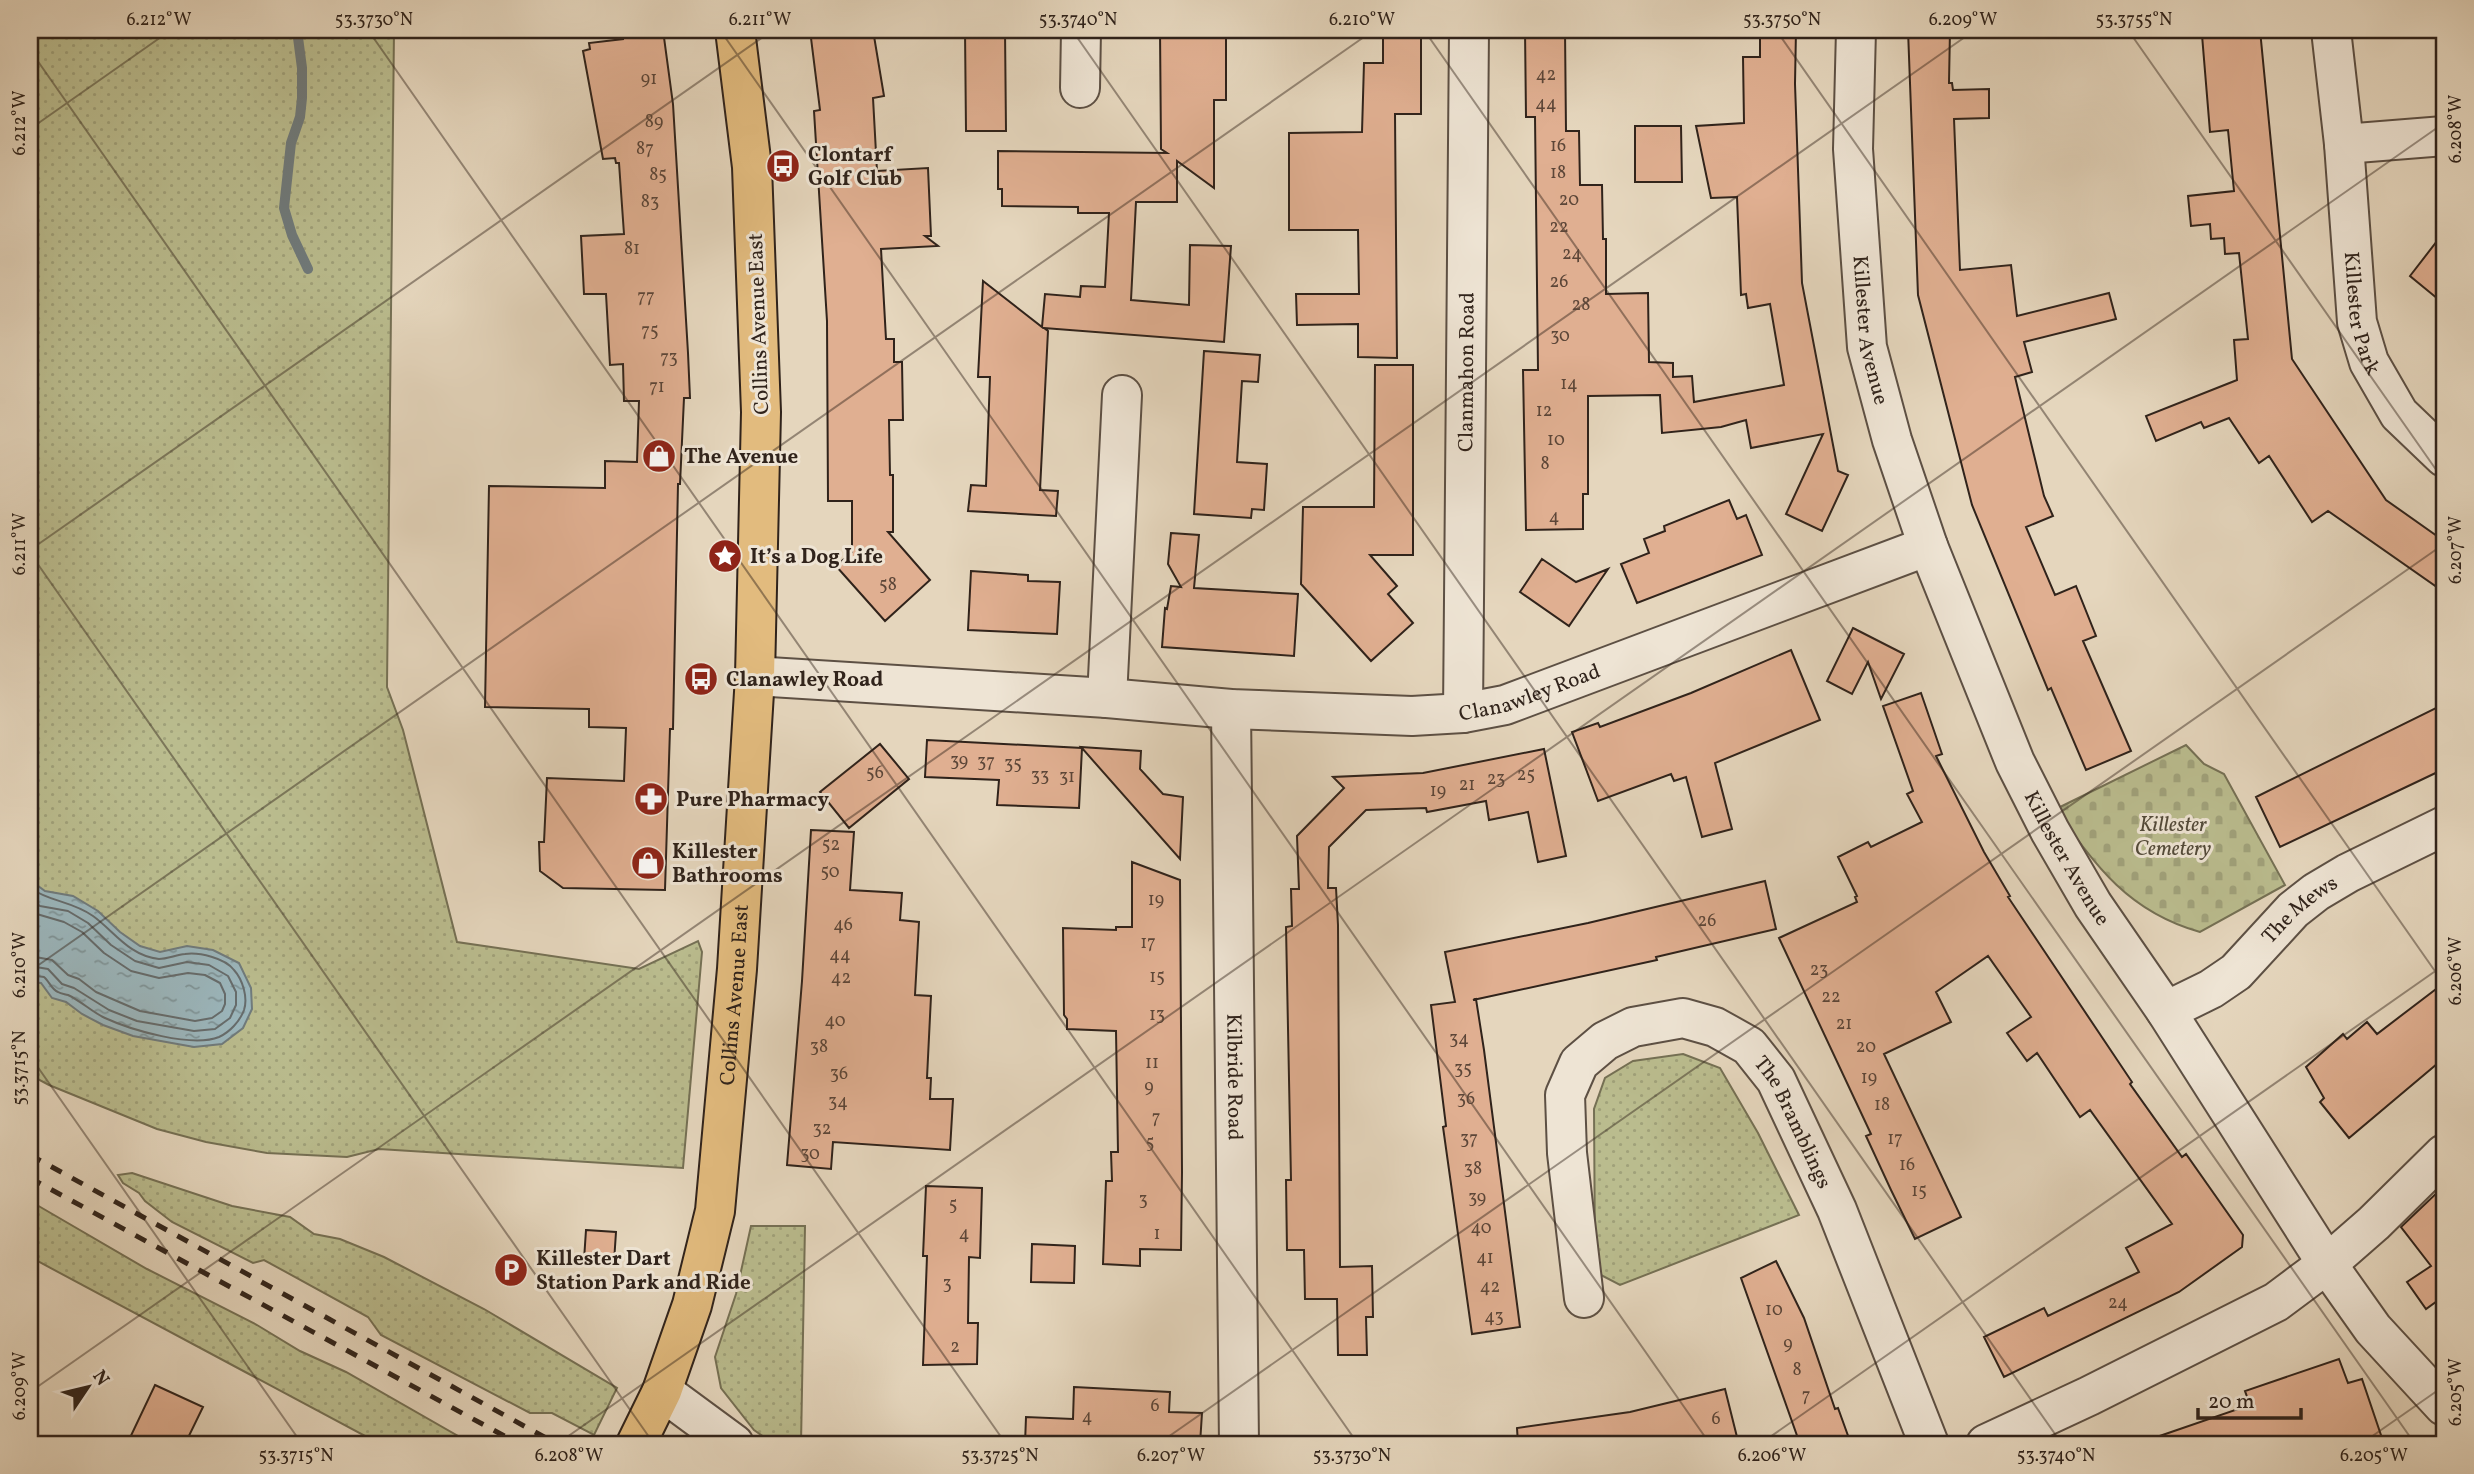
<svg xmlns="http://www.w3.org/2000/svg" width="2474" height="1474" viewBox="0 0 2474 1474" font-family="Vollkorn,serif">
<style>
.grass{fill:url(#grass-dots);stroke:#757054;stroke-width:2}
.cemetery{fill:url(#cemetery-stones);stroke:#757054;stroke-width:2}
.water{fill:url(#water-ripples);stroke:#707b7c;stroke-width:2}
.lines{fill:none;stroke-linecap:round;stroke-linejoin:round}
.shore{stroke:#666c6c;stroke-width:2}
.stream{stroke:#707b7c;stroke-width:10}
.building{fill:#e0af91;stroke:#30231b;stroke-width:2}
.minor-casing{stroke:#5d5044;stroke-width:42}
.major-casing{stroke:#30231b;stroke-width:42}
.minor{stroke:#eee4d4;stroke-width:38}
.major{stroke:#e2bb7e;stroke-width:38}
.rail{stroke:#30231b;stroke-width:5;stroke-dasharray:12 12;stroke-linecap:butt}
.ticks{fill:none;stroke:#30231b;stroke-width:2;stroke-opacity:0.45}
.labels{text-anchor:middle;stroke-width:6;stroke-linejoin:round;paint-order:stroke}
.number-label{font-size:18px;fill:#5c4638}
.poi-label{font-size:21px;font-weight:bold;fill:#30231b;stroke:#eee4d4;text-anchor:start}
.street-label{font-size:21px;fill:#30231b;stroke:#eee4d4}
.park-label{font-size:21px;font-style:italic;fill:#524938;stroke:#eee4d4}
.neatline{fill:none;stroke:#30231b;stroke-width:2.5}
.ticks-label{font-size:18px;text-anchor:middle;fill:#30231b}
</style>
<defs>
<pattern id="grass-dots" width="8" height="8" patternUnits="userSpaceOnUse" patternTransform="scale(1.75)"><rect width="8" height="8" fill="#babc8e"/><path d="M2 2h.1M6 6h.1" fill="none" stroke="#a0a17a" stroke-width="1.8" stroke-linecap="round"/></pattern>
<pattern id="cemetery-stones" width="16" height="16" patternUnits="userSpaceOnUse" patternTransform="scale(1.75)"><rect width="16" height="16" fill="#babc8e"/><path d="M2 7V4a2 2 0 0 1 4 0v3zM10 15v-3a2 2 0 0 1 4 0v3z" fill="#a0a17a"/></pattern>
<pattern id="water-ripples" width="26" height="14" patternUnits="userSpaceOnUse" patternTransform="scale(1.75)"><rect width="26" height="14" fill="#9bb6bc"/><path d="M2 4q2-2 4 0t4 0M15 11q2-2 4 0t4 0" fill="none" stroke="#7f9498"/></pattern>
</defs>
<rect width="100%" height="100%" fill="#e5d6bd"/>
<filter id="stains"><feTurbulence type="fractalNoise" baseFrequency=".00286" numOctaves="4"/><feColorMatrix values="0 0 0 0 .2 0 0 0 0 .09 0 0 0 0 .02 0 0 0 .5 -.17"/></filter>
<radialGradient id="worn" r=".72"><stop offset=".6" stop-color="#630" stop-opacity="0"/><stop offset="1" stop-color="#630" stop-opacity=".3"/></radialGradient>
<path class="grass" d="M30 30H394L387 687 403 730 457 942 639 969 698 941 702 952 683 1168 379 1149 347 1157 267 1153 206 1142 157 1129 49 1085 30 1075Z
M1683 1054 1720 1068 1758 1133 1799 1215 1620 1285 1599 1274 1595 1258 1594 1109 1605 1078 1633 1061Z
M132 1173 232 1206 290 1217 314 1234 340 1239 384 1257 484 1309 617 1388 594 1435 552 1413H530L381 1335 368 1317 264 1260 253 1263 172 1222 145 1201 139 1193 123 1183 118 1175Z
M30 1201 147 1269 257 1325 300 1351 346 1372 472 1444H380L30 1257Z
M751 1226H805L801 1444H774L754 1430 721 1388 715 1357 736 1294Z"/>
<path class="cemetery" d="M2186 745 2204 764 2224 774 2285 885 2200 932C2129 912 2096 867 2056 809Z"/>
<path class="water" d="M30 880 45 891 73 896 98 911 120 932 140 946 160 952 187 946 213 950 239 963 251 988 252 1009 243 1028 222 1044 194 1047 133 1036 103 1025 82 1014 66 1002 52 998 41 983 30 982Z"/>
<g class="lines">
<path class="shore" d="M30 888C50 902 72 901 93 916 114 931 129 956 159 959 167 959 176 955 185 954 199 952 225 958 234 970 243 980 248 998 244 1010 240 1021 230 1032 219 1037 192 1048 131 1030 105 1018 92 1012 81 1001 68 995 65 994 61 994 58 992 52 990 49 981 44 977L30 975
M30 899 40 906 68 911 88 923 111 945 135 961 159 968 187 962 209 965 228 976 236 992V1005L230 1018 215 1029 194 1031 137 1021 109 1010 74 988 62 984 48 969 30 966
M30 912 64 922 82 932 104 953 131 971 159 978 188 973 205 975 220 983 225 994V1004L222 1011 212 1018 195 1021 140 1011 96 992 79 979 68 975 52 960 30 956"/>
<path class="stream" d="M297 30 302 68V98L300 117 291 143 284 208 292 235 308 269"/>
</g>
<path class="building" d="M622 30H663L673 104 688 353 690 398H684L680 484H678L673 729H670L665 890 563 888 540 871 539 842H544L547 778 624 781 626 728 589 727V709L485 707 489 486 605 488V461L637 462 639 401H624L623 364 610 365 606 294H584L581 236 624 234 619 163H616L615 158 603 159 583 51 590 49 589 43 623 39Z
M810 30H873L884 96 873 98 877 171 928 168 931 236H925L938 246 881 249 886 339H894V362H902L903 420H889L890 475H893V532H888L930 580 885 621 836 566 852 552V501H828L827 321 814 111 820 110Z
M965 30H1005L1006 131H966Z
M1160 30H1204V33H1226V100H1214V188L1177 161V202H1136L1131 300 1189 305 1190 245 1231 246 1224 342 1044 328 1048 331 1040 490 1058 491 1056 516 968 511 971 485 986 486 990 377H978L983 281 1042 327 1045 294 1080 297 1081 286 1105 287 1109 213H1078V207L1002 206V189H998V151L1167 153 1161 149Z
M1383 30H1421V114H1395L1397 358 1358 357V324L1297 325 1296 294H1359L1358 230H1289V133L1362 132 1364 63H1383Z
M1525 30H1565L1566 131H1579L1580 185H1602L1603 239H1606V294L1648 293 1649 362 1673 363V377L1692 376 1694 402 1784 385 1770 304 1748 308 1746 294 1741 295 1737 197 1711 198 1696 126 1744 123 1743 57H1760V30H1796L1795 84 1802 283 1838 471 1848 475 1822 531 1786 514 1823 434 1751 448 1746 420 1721 427 1662 433 1660 395 1588 396V494H1583V529L1526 530 1523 370H1538L1535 117H1526Z
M1908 30H1950L1949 83H1952L1953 90 1989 89V118L1954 119 1960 270 2011 265 2017 316 2109 293 2116 319 2024 342 2032 372 2015 377 2044 496 2053 516 2026 527 2055 595 2076 586 2096 636 2083 641 2131 751 2086 770 2051 688 2048 690 1972 505 1918 295Z
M2218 30H2260L2292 359 2386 500 2444 541V592L2328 511 2312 522 2269 456 2259 463 2229 418 2204 428 2201 422 2156 441 2146 416 2237 380 2234 340 2248 339 2239 253 2225 254 2224 238 2211 239 2210 224 2191 226 2188 196 2234 191 2228 130 2210 132 2202 35 2219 34Z
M1635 126H1681L1682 182H1635Z
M2444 232V304L2410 276Z
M1204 351 1260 355 1258 382 1242 381 1237 462 1267 464 1264 510 1252 509 1251 518 1194 514Z
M1375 365H1413V555H1370L1397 586 1388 594 1413 623 1371 661 1301 584 1303 507H1374Z
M1729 500 1737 519 1746 515 1762 555 1637 603 1621 564 1649 553 1644 539 1665 531 1664 526Z
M1171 533 1199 535 1194 588 1298 594 1294 656 1162 647 1165 608 1167 609 1171 586 1181 587 1168 564Z
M1542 559 1576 582 1608 569 1569 626 1520 592Z
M971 571 1028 575V581L1060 582 1057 634 968 630Z
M1853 628 1904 654 1881 699 1868 662 1852 694 1827 681Z
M1791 650 1820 720 1715 763 1732 829 1702 837 1686 777 1674 781 1671 774 1598 801 1572 732 1598 723 1600 727 1691 693Z
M1921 693 1942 754 1936 756 1984 852 2010 896 2008 897 2132 1082 2130 1084 2182 1157 2186 1154 2243 1235 2242 1247 2179 1292 2004 1377 1984 1337 2044 1308 2048 1316 2139 1272 2126 1248 2172 1224 2090 1110 2080 1117 2037 1053 2027 1061 2007 1033 2031 1017 1988 956 1936 992 1951 1022 1884 1054 1961 1217 1915 1239 1891 1190 1866 1136 1871 1134 1779 938 1857 902 1855 897 1857 896 1838 857 1868 842 1871 847 1922 822 1907 794 1913 791 1883 706Z
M2444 704V769L2280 847 2256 797Z
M927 740 1082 748 1079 808 997 805 999 780 925 777Z
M880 744 909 779 849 828 820 792Z
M1081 747 1141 751 1140 769 1163 794 1183 797 1180 859Z
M1544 749 1566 856 1538 862 1528 812 1489 820 1486 801 1427 812 1426 808 1366 810 1329 847 1328 888H1336L1338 925 1340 1267 1372 1266 1373 1317H1366L1367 1355H1338L1337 1299H1305L1304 1250H1287L1286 1180H1291L1286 927 1292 926 1291 889H1299L1297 836 1344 788 1333 777 1423 773Z
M811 830 854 832 850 890 902 893 900 920 919 922 915 995 931 996 927 1078H931L930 1099H953L950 1150 833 1142 831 1169 787 1165 802 981Z
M1132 862 1180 880 1182 1172 1181 1250 1140 1249V1266L1103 1264 1106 1181H1112L1111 1152H1118L1116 1031 1067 1029V1019L1064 1015 1063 928 1116 930V927H1132Z
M1765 881 1776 929 1656 957 1657 960 1473 1000 1476 999 1484 1050 1520 1327 1472 1334 1443 1127 1446 1126 1431 1005 1455 1002 1445 952 1588 923Z
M2444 983V1058L2349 1138 2320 1102 2324 1098 2306 1067 2343 1034 2347 1039 2367 1022 2377 1034Z
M926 1186 982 1188 980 1258 969 1257 968 1323H978L977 1364 923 1365 927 1256H923Z
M2444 1186V1296L2426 1309 2407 1282 2431 1266 2401 1227Z
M586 1230 616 1232 614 1262 584 1260Z
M1032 1244 1075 1246 1074 1283 1031 1282Z
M1776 1261 1804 1318 1835 1409 1838 1408 1851 1444H1800L1741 1278Z
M2339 1359 2348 1383 2362 1379 2384 1444H2149L2148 1440 2250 1405 2245 1391Z
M155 1385 203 1407 185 1444H127Z
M1074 1387 1170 1392 1169 1412 1202 1413 1200 1444H1025L1026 1417 1073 1419Z
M1725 1389 1738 1441 1723 1444H1518L1517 1428 1630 1412Z"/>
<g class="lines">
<g class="minor-casing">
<g id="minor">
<path id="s1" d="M1856 30 1853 149 1867 347 1892 440 1928 546 2015 762 2050 831 2093 905 2166 1011 2327 1264 2373 1329 2444 1406"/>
<path id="s2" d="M2331 30 2344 144 2357 322 2369 362 2399 414 2444 457"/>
<path d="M1080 88 1081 30"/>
<path d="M2344 144 2444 136"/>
<path id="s3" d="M755 676 1107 698 1231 709 1412 716 1463 713 1505 705 1928 546"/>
<path d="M1107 698 1122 395"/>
<path id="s4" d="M1231 709 1239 1444"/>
<path id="s5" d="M1463 713 1469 30"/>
<path id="s6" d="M2166 1011 2211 989 2236 972 2293 910 2316 892 2348 873 2444 826"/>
<path id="s7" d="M1584 1298 1567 1153 1565 1095 1579 1063 1605 1041 1633 1027 1683 1018 1715 1027 1749 1046 1776 1080 1837 1210 1929 1444"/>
<path d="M662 1391 734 1444"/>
<path d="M1986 1444 2089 1396 2276 1302 2327 1264 2374 1223 2444 1154"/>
</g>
</g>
<g class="major-casing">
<g id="major">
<path id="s8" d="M636 1444 662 1391 692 1305 715 1211 737 969 755 676 761 412 752 167 735 30"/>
</g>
</g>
<use href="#minor" class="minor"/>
<use href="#major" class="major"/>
<path class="rail" d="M30 1155 557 1444
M30 1178 519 1444"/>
</g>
<path class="ticks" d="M368 30 1358 1444M720 30 1710 1444M1072 30 2062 1444M1424 30 2415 1444M1776 30 2444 984M2128 30 2444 481M30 50 1006 1444M30 129 171 30M30 550 773 30M30 553 654 1444M30 971 1374 30M30 1056 302 1444M30 1392 1975 30M557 1444 2444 123M1158 1444 2444 544M1760 1444 2444 965M2361 1444 2444 1386"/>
<defs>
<g id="bus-disc" transform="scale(1.75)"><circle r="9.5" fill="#8f2418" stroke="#eee4d4"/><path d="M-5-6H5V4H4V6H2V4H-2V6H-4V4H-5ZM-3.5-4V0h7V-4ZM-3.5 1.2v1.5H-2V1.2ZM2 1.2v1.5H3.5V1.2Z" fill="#fff"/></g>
<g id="shop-disc" transform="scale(1.75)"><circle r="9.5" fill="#8f2418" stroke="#eee4d4"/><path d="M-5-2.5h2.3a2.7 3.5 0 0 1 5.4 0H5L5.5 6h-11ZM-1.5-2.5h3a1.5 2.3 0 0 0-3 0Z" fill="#fff"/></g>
<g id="sight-disc" transform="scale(1.75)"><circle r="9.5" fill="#8f2418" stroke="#eee4d4"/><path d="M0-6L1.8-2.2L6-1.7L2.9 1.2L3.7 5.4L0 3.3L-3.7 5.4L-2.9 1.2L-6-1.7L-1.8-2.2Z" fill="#fff"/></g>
<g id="pharmacy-disc" transform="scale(1.75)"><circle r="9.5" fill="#8f2418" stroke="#eee4d4"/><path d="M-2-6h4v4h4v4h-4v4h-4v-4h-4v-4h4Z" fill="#fff"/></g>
<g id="parking-disc" transform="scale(1.75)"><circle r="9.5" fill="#8f2418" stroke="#eee4d4"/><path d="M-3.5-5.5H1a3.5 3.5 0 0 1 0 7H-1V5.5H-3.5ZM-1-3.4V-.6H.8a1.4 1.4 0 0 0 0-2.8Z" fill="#fff"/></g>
</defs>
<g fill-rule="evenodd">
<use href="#bus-disc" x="783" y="166"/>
<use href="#shop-disc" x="659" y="456"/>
<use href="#sight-disc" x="725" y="556"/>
<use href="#bus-disc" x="701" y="679"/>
<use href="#pharmacy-disc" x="651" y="799"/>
<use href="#shop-disc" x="648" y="863"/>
<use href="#parking-disc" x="511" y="1270"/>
</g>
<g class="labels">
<g class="number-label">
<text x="1546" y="80">42</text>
<text x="649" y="84">91</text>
<text x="1546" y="109">44</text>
<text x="654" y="127">89</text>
<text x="1558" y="151">16</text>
<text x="645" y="154">87</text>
<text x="1558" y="178">18</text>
<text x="658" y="180">85</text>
<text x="1569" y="205">20</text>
<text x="650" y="207">83</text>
<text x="1559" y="232">22</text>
<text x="632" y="254">81</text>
<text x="1572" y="259">24</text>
<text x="1559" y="287">26</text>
<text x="646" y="302">77</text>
<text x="1581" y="310">28</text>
<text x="650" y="336">75</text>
<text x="1560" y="341">30</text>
<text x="669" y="363">73</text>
<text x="1569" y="389">14</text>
<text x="657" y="392">71</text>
<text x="1544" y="416">12</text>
<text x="1556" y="445">10</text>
<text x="1545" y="469">8</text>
<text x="1554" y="522">4</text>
<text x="888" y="590">58</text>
<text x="959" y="766">39</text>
<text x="986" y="767">37</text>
<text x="1013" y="769">35</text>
<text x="875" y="778">56</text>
<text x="1526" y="780">25</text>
<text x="1040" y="781">33</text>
<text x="1067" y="782">31</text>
<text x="1496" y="784">23</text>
<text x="1467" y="790">21</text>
<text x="1438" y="796">19</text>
<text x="831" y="850">52</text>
<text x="830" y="877">50</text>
<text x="1156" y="905">19</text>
<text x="1707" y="926">26</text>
<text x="843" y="930">46</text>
<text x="1148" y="948">17</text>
<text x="840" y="960">44</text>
<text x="1819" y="975">23</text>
<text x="1157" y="982">15</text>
<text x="841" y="983">42</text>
<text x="1831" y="1002">22</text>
<text x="1157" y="1020">13</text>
<text x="835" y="1026">40</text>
<text x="1844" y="1029">21</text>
<text x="1459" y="1044">34</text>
<text x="819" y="1052">38</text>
<text x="1866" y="1052">20</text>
<text x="1152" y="1068">11</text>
<text x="1463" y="1074">35</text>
<text x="839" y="1079">36</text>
<text x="1869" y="1083">19</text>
<text x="1149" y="1092">9</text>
<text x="1466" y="1104">36</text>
<text x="838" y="1107">34</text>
<text x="1882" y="1110">18</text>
<text x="1156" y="1123">7</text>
<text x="822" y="1134">32</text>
<text x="1469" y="1144">37</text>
<text x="1895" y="1144">17</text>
<text x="1150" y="1148">5</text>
<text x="810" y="1159">30</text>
<text x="1907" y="1170">16</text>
<text x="1473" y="1174">38</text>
<text x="1919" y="1196">15</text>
<text x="1477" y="1203">39</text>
<text x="1143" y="1205">3</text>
<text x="953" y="1210">5</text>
<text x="1481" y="1233">40</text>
<text x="964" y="1239">4</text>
<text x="1157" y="1239">1</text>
<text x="1485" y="1263">41</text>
<text x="947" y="1289">3</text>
<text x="1490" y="1292">42</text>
<text x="2118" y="1308">24</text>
<text x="1774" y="1315">10</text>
<text x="1494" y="1322">43</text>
<text x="1788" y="1349">9</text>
<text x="955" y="1352">2</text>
<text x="1797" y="1375">8</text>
<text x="1806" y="1401">7</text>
<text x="1155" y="1411">6</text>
<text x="1087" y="1422">4</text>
<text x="1716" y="1424">6</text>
</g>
<g class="poi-label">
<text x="808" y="161">Clontarf<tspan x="808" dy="24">Golf Club</tspan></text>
<text x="684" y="463">The Avenue</text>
<text x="750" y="563">It’s a Dog Life</text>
<text x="726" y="686">Clanawley Road</text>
<text x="676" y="806">Pure Pharmacy</text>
<text x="672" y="858">Killester<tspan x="672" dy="24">Bathrooms</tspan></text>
<text x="536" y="1265">Killester Dart<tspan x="536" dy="24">Station Park and Ride</tspan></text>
</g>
<g class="street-label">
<text dy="7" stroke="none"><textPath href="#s2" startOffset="285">Killester Park</textPath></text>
<text transform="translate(758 324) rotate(-92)" y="7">Collins Avenue East</text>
<text dy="7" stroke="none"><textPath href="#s1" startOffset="301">Killester Avenue</textPath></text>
<text dy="7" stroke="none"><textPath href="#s5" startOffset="341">Clanmahon Road</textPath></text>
<text dy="7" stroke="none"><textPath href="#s3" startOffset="779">Clanawley Road</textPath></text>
<text dy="7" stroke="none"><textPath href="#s1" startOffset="868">Killester Avenue</textPath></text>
<text dy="7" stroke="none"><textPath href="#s6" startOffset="170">The Mews</textPath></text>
<text dy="7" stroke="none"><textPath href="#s8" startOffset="464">Collins Avenue East</textPath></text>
<text dy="7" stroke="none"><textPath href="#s4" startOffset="368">Kilbride Road</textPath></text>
<text dy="7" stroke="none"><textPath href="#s7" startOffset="516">The Bramblings</textPath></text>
</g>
<g class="park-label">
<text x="2173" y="831">Killester<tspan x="2173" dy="24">Cemetery</tspan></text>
</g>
</g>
<rect width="2474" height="1474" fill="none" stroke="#e5d6bd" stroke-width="77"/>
<g transform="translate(88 1387) rotate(55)" stroke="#eee4d4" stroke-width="5" paint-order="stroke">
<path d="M0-5L12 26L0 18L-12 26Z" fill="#30231b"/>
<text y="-10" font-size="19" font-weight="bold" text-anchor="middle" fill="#30231b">N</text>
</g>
<path d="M2198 1408v10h103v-10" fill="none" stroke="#30231b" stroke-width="3.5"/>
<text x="2208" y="1408" font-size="21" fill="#30231b" stroke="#eee4d4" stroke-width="5" paint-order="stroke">20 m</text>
<rect x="38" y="38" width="2398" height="1398" class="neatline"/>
<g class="ticks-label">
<text x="159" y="25">6.212°W</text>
<text x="374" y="25">53.3730°N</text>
<text x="760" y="25">6.211°W</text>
<text x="1078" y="25">53.3740°N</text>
<text x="1362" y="25">6.210°W</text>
<text x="1782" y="25">53.3750°N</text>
<text x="1963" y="25">6.209°W</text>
<text x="2134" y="25">53.3755°N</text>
<text transform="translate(19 123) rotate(-90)" y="6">6.212°W</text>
<text transform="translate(2455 129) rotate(-90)" y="6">6.208°W</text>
<text transform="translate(19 544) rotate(-90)" y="6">6.211°W</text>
<text transform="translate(2455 550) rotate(-90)" y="6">6.207°W</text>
<text transform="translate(19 965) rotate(-90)" y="6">6.210°W</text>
<text transform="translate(2455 971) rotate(-90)" y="6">6.206°W</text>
<text transform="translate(19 1068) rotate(-90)" y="6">53.3715°N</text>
<text transform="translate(19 1386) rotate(-90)" y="6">6.209°W</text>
<text transform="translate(2455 1392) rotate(-90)" y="6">6.205°W</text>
<text x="296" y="1461">53.3715°N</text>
<text x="569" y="1461">6.208°W</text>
<text x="1000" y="1461">53.3725°N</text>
<text x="1171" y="1461">6.207°W</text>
<text x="1352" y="1461">53.3730°N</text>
<text x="1772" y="1461">6.206°W</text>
<text x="2056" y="1461">53.3740°N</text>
<text x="2374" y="1461">6.205°W</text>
</g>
<rect width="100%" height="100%" filter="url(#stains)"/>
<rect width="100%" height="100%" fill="url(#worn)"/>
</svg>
